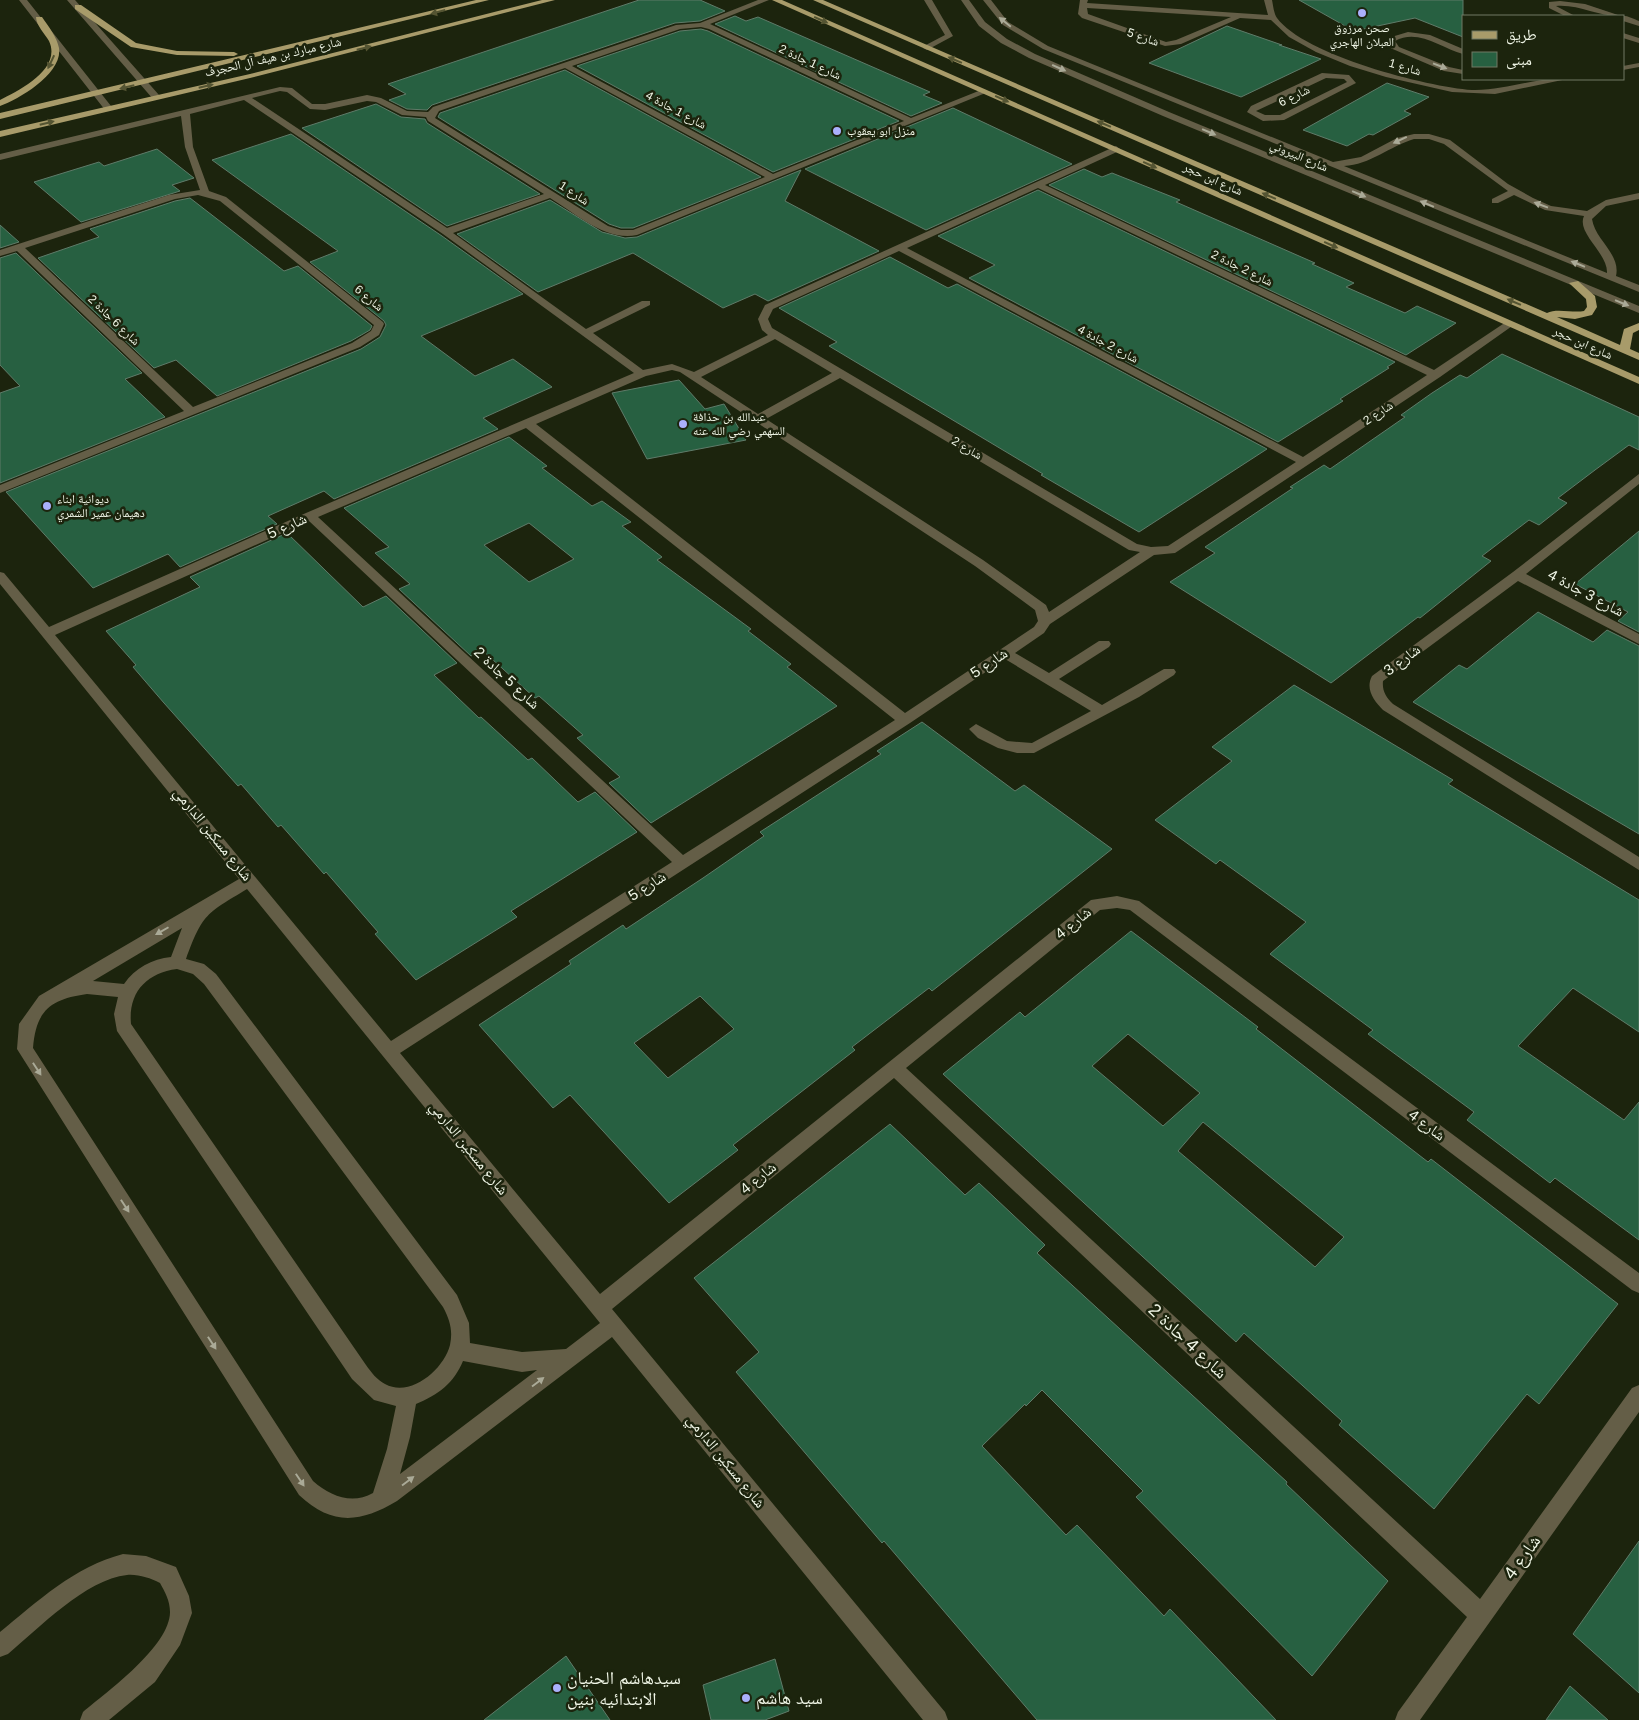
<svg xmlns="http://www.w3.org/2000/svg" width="1639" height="1720" viewBox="0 0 1639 1720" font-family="Helvetica,'Noto Naskh Arabic',sans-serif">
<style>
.building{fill:#276041;stroke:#5f7b69;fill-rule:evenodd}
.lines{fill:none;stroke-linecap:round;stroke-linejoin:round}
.minor{fill:#645e47;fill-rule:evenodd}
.major{fill:#a89b6a;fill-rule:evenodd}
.oneway{fill:#545432}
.oneway2{fill:#aaaa97}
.poi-dot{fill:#aab0fb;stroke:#1c240d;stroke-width:2}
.labels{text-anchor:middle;stroke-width:5;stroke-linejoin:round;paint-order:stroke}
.far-poi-label{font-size:12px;fill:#f0f6e7;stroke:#1c240d;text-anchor:start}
.far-street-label{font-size:12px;fill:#f0f6e7;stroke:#1c240d}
.street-label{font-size:15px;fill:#f0f6e7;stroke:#1c240d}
.near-street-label{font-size:18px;fill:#f0f6e7;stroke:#1c240d}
.near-poi-label{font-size:18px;fill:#f0f6e7;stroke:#1c240d;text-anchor:start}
</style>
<rect width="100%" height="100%" fill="#1c240d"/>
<path class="building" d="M639 0H700L725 11 700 21 675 23 432 105 427 110 407 109 389 100 406 94 388 84Z
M1299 0H1463V37L1415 18 1354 31Z
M735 16 746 21 758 17 930 92 923 95 942 103 911 116 715 24Z
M1227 26 1282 45H1279L1321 59 1241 97 1149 63Z
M701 29 708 31 899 121 773 172 577 66 680 31Z
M565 70 761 177 633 228H621L609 224 438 117 440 113Z
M1387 83 1429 97 1404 111 1411 114 1373 135 1369 134 1347 146 1303 130Z
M376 104 401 117 425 119 427 123 540 194 447 226 302 128Z
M953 108 1072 164 926 230 805 169Z
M291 134 442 236 523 294 421 336 475 376 513 359 552 387 483 418 498 429 334 499 324 491 268 516 277 524 180 567 168 554 93 588 6 492 361 349 380 337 386 325 384 321 310 262 338 251 212 160Z
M157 149 194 178 172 185 180 191 81 222 34 182 99 162 104 166Z
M1084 169 1102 177 1112 173 1180 200 1176 202 1315 263 1312 264 1354 283 1346 287 1405 313 1417 306 1456 323 1406 355 1049 185Z
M801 170 785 201 879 251 768 301 755 294 723 308 633 253 538 292 457 234 550 200 602 232 625 238 637 237Z
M1038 190 1395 362 1387 367 1389 368 1340 399 1343 401 1278 442 969 278 995 265 938 236Z
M190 198 284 271 298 266 372 326 370 330 351 341 217 396 176 360 154 368 38 258 99 237 90 229 175 201Z
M0 225 19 242 0 248Z
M16 253 142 373 125 379 165 417 0 483V393L20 386 0 365V258Z
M890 257 948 288 957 284 1267 449 1139 532 1041 475 1043 474 829 346 837 342 779 308Z
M1502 354 1639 417V450L1629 445 1595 470 1558 498 1567 503 1539 525 1529 520 1482 556 1491 561 1420 618 1418 617 1331 683 1170 582 1215 553 1205 547 1293 488 1290 487 1324 465 1330 469 1405 417 1401 415 1432 393 1460 375 1467 378Z
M679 380 705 409 724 404 746 440 647 459 612 393Z
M509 437 547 466 542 468 592 506 602 501 631 522 622 526 662 557 657 560 751 629 748 631 791 664 787 667 837 706 651 823 609 783 620 777 577 738 583 735 539 696 535 698 482 650 471 656 399 589 410 584 375 553 389 547 344 508ZM529 523 574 559 529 582 484 545Z
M1639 531V632L1618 621 1628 612 1575 584Z
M287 533 363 607 386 596 457 663 434 675 479 718 481 717 528 760 532 758 578 802 595 792 637 832 511 911 517 917 416 980 375 934 378 932 326 872 324 874 281 825 278 827 241 784 238 786 164 703 133 667 136 665 106 631 200 587 190 577Z
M1538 612 1593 642 1607 630 1639 646V834L1413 702 1459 665 1467 669Z
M1294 685 1453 780 1448 784 1639 900V1032L1573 988 1518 1046 1624 1120 1639 1102V1240L1555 1178 1550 1183 1467 1120 1474 1112 1368 1034 1373 1030 1270 954 1306 922 1220 860 1216 864 1155 820 1232 761 1212 747Z
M922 722 1015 791 1024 785 1112 849 932 991 929 988 852 1047 855 1050 733 1145 738 1150 669 1203 570 1095 553 1108 479 1025 571 964 569 961 623 925 626 929 703 878 764 836 760 832 881 754 877 751ZM700 996 734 1029 668 1078 634 1043Z
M1131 931 1258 1027 1256 1029 1428 1162 1431 1159 1618 1304 1539 1404 1527 1394 1434 1509 1339 1425 1342 1421 1244 1333 1236 1342 943 1074 1020 1012 1025 1017ZM1128 1034 1200 1093 1163 1126 1092 1066ZM1203 1122 1344 1237 1315 1267 1178 1151Z
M890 1124 965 1195 979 1183 1045 1245 1037 1253 1287 1482 1286 1484 1388 1581 1312 1676 1136 1497 1143 1491 1042 1390 1026 1406 1025 1404 982 1446 1066 1535 1077 1525 1164 1616 1170 1609 1276 1720H1037L884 1541 882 1543 736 1372 759 1352 694 1278Z
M1639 1541V1693L1573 1634Z
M566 1656 610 1720H484Z
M775 1659 789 1711 765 1720H711L703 1685Z
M1570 1686 1608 1720H1546Z"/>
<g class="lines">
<path class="minor" d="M19 0H27L111 106V110H105Z
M67 0H75L159 95V99H153Z
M758 0H769L710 24 911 118 981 90 988 92 637 235C606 242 575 213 550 198L453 233 586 329 642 301H650V305L593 333 643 370 672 364 694 372 768 335 762 330 758 319 765 305 1116 146 1120 149 1119 151 1045 185 1434 370 1506 322 1510 321 1515 324 1440 377 1175 553 1154 555 1050 624 1044 633 1015 653 1049 673 1099 641H1109L1111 644 1109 647 1059 679 1102 705 1164 669H1174L1176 672 1174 675 1139 697 1034 753H1017L998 748 978 738 969 729 976 724 1007 741 1032 743 1091 711 1005 659 910 723 400 1053 600 1294 1091 900 1117 896 1139 901 1639 1273V1293L1632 1290 1130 910 1117 908 1100 910 906 1068 1480 1599 1632 1388 1639 1385V1412L1420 1720H1395L1398 1712 1467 1617 894 1078 612 1309 945 1712 948 1720H923L612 1337 397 1501C360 1523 332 1526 299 1495L17 1049 19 1024 39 996 239 879 0 584V572L4 573 49 627 306 513 634 373 443 234 244 100 190 114 193 147 209 191 226 197 383 322 384 324 379 335 360 347 0 493V485L184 411 17 251 0 256V250L169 195 200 190 185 147 181 116 0 160V154L280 87 292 88 312 104H325L367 95 381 98 407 111 428 112 433 107 676 25 700 23ZM701 27 709 29 904 121 773 174 572 66 680 29ZM565 68 765 177 633 230H621L608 226 435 118 439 111ZM280 91 287 92 310 109 325 110 367 101 376 102 402 115 426 117 428 121 544 194 447 228 252 98ZM1038 188 1427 375 1303 457 907 248ZM198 195 220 201 374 325 371 331 352 343 193 407 25 248 175 199ZM899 251 1296 462 1168 546 1151 547 1137 544 772 328 768 319 773 309ZM775 339 832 373 758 414 701 377ZM672 370 680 372 975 566 1035 610 1038 621 1034 627 905 713 536 424 646 376ZM840 378 1129 550 1140 552 1049 612 1046 605 983 560 766 419ZM526 428 895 720 683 855 318 517ZM309 521 672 862 391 1041 55 635ZM247 889 600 1323 566 1349 522 1352 470 1343 469 1323 457 1295 216 974 204 964 186 959C203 913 206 914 247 889ZM182 928 171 957C152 959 135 968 124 984L93 981ZM177 969 193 974 204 984 443 1307C450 1320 453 1331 450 1345 444 1369 411 1398 385 1384 377 1380 371 1372 366 1365L131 1024C128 993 146 973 177 969ZM87 994 118 997 114 1014 117 1031 352 1379 374 1400 396 1406 387 1449 373 1493C352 1505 330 1496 313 1481L33 1048C36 1010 51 999 87 994ZM463 1361 522 1372 537 1370 400 1474 410 1437 416 1404C438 1395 454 1383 463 1361Z
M924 0H932L953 36 927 50 923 48 924 46 945 35Z
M961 0H969L985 22 1007 39 1035 54 1169 112 1639 306V313L1163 116 1029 58 1001 43 979 26Z
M983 0H991L1008 22 1048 46 1333 162 1361 157 1397 138 1414 134H1429L1450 140 1508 184 1533 198 1551 206 1587 211 1606 200 1639 193V199L1606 206 1592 219C1595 240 1621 254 1616 276L1639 285V292L1043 49 1003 25ZM1414 139H1429L1444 144 1508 191 1492 199V203H1498L1514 195 1545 210 1584 216C1576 233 1608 253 1607 273L1344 166C1370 165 1390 146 1414 139Z
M1080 0H1088L1087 3 1268 15 1264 0H1272C1273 5 1274 14 1277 18 1304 55 1427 87 1472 90 1504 91 1535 77 1567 79L1495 94 1452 92 1386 77 1350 66 1316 52 1289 37 1271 20 1240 18 1181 44 1165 46 1082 18 1078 14ZM1087 8 1231 17 1176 40 1166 42 1088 14Z
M1560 1 1585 4 1621 16C1599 17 1579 4 1556 6L1575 16H1565L1549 8V2Z
M1621 16C1627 15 1633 19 1639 21V26L1623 21V16Z
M1408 32 1430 35 1463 49V54C1441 48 1418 28 1395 41L1399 47 1449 67 1463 70V74L1444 71 1388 47V38Z
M1623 33 1639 38V43L1623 38Z
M1639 63V67L1623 70V66Z
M1322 73 1349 75 1356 83 1284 120 1263 121 1247 112 1251 106ZM1326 78 1344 79 1347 82 1280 115H1265L1256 111Z
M1639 474V484L1526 574 1639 634V644L1518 581 1383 681C1382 691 1386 697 1393 704L1639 857V870L1383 710C1374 701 1365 689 1372 676L1513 572Z
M123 1554 146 1556 176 1567 189 1596 192 1613 180 1645 155 1682 109 1720H80L83 1712C107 1692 170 1646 170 1612 170 1601 165 1592 160 1583 150 1578 138 1574 127 1575 86 1579 38 1629 8 1654L0 1657V1632C38 1601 74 1567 123 1554Z"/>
<path class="major" d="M476 0H489L0 119V113Z
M542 0H555L250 78 0 137V131L250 74Z
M772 0H782L1639 377V384Z
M813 0H823L1547 313C1556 308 1573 313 1584 311L1587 307 1586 299 1569 283 1578 281 1595 296 1597 307 1592 315 1575 319 1557 317 1620 345 1624 329 1639 323V330L1633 333 1630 349 1639 353V360Z
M75 5H81L136 43 177 51 234 52 238 54 234 56 177 55 131 47 75 9Z
M36 17H42C48 26 57 37 59 48 63 73 20 99 0 106V100C20 90 62 69 49 41 45 34 36 25 36 17Z"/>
</g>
<defs><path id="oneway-solid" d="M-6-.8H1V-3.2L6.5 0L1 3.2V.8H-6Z" transform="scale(1.25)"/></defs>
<g class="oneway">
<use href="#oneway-solid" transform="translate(438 12) rotate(165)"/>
<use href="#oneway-solid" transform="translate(821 20) rotate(24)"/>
<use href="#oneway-solid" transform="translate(364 48) rotate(-14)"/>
<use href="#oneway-solid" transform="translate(955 60) rotate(-157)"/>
<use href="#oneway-solid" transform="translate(51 62) rotate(115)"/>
<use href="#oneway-solid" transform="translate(206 86) rotate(-13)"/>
<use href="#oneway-solid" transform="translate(127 87) rotate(167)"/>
<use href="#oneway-solid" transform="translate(1002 99) rotate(24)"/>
<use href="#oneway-solid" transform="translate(47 123) rotate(-14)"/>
<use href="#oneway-solid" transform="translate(1104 124) rotate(-157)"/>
<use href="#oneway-solid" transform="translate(1150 165) rotate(24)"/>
<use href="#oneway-solid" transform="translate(1269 196) rotate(-157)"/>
<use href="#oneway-solid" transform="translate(1331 245) rotate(24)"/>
<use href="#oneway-solid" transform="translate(1514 302) rotate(-157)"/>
</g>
<g class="oneway2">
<use href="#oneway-solid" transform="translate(1005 22) rotate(-141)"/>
<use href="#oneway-solid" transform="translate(1440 66) rotate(21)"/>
<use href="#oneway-solid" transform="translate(1059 68) rotate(24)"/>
<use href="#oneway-solid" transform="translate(1209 132) rotate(23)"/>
<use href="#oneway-solid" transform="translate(1400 140) rotate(155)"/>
<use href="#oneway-solid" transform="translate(1359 194) rotate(23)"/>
<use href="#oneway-solid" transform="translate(1427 204) rotate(-157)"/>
<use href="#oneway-solid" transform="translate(1541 205) rotate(-159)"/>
<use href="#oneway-solid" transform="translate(1578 264) rotate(-158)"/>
<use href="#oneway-solid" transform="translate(1622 303) rotate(22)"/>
<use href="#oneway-solid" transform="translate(162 931) rotate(150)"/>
<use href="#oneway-solid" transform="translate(37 1069) rotate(57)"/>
<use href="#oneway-solid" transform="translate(125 1206) rotate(57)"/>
<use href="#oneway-solid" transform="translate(212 1343) rotate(57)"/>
<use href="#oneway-solid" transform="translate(538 1382) rotate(-37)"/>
<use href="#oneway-solid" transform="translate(300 1480) rotate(56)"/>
<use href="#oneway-solid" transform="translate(408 1481) rotate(-37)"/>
</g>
<g class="poi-dot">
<circle cx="1362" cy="13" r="5"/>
<circle cx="837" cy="131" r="5"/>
<circle cx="683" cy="424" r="5"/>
<circle cx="47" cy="506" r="5"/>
<circle cx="557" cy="1688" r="5"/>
<circle cx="746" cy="1698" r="5"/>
</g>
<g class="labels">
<g class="far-poi-label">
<text x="1362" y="32" text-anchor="middle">صحن مرزوق<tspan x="1362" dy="14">العبلان الهاجري</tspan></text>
<text x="847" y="135">منزل ابو يعقوب</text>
<text x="693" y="421">عبدالله بن حذافة<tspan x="693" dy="14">السهمي رضي الله عنه</tspan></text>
<text x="57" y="503">ديوانية ابناء<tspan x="57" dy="14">دهيمان عمير الشمري</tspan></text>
</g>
<g class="far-street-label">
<text transform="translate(1143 37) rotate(19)" y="4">شارع 5</text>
<text transform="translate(273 57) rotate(-13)" y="4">شارع مبارك بن هيف آل الحجرف</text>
<text transform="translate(810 62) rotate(25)" y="4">شارع 1 جادة 2</text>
<text transform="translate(1405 67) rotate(16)" y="4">شارع 1</text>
<text transform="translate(1294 96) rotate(-26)" y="4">شارع 6</text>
<text transform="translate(676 110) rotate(28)" y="4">شارع 1 جادة 4</text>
<text transform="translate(1299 156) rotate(23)" y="4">شارع البيروني</text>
<text transform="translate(1213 179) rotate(24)" y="4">شارع ابن حجر</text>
<text transform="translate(574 193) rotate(33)" y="4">شارع 1</text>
<text transform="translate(1242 268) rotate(26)" y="4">شارع 2 جادة 2</text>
<text transform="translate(369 298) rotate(40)" y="4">شارع 6</text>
<text transform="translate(114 320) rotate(44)" y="4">شارع 6 جادة 2</text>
<text transform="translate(1583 343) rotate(24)" y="4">شارع ابن حجر</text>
<text transform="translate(1108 344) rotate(28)" y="4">شارع 2 جادة 4</text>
<text transform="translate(1378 413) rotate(-33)" y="4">شارع 2</text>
<text transform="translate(967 448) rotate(31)" y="4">شارع 2</text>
</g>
<g class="street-label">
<text transform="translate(287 526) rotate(-24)" y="5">شارع 5</text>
<text transform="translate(1586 593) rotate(28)" y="5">شارع 3 جادة 4</text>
<text transform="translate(1402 660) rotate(-37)" y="5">شارع 3</text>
<text transform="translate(989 663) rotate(-34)" y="5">شارع 5</text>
<text transform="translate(507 678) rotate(43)" y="5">شارع 5 جادة 2</text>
<text transform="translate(213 834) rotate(51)" y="5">شارع مسكين الدارمي</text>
<text transform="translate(647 886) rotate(-33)" y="5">شارع 5</text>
<text transform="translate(1073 923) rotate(-39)" y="5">شارع 4</text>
<text transform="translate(1427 1125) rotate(37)" y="5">شارع 4</text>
<text transform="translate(469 1148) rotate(51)" y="5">شارع مسكين الدارمي</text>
<text transform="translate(758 1178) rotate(-39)" y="5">شارع 4</text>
<text transform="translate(726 1461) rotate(51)" y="5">شارع مسكين الدارمي</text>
</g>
<g class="near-street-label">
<text transform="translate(1188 1341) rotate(43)" y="6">شارع 4 جادة 2</text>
<text transform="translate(1522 1557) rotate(-54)" y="6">شارع 4</text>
</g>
<g class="near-poi-label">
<text x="567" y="1684">سيدهاشم الحنيان<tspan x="567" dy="21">الابتدائيه بنين</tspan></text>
<text x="756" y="1704">سيد هاشم</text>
</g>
</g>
<rect x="1462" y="15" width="162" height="65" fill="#1c240d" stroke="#717864"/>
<rect x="1472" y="31" width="25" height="8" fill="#a89b6a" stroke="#717864"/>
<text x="1506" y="40" font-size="15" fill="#f0f6e7">طريق</text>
<rect x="1472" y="52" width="25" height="15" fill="#276041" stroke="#717864"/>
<text x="1506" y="65" font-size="15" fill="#f0f6e7">مبنى</text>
</svg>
